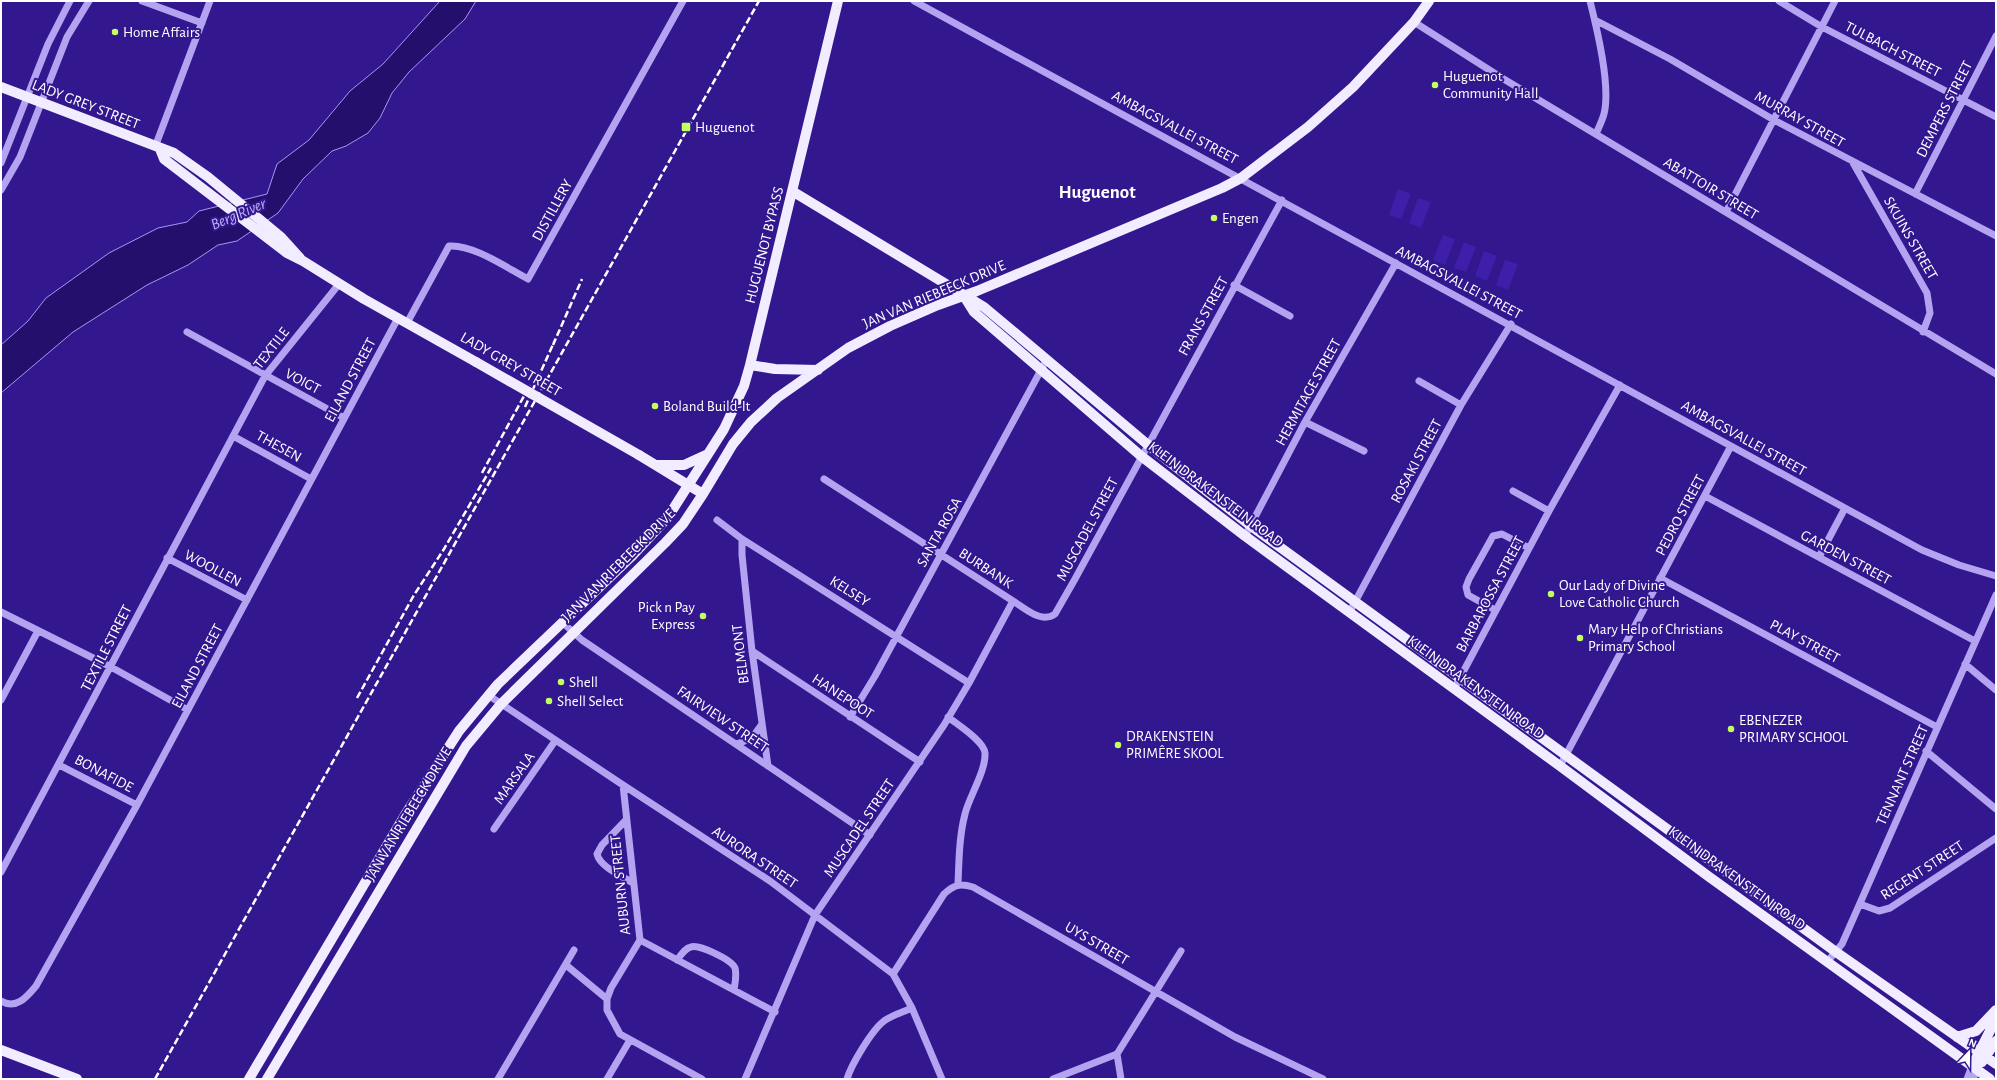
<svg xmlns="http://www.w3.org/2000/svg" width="1997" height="1080" viewBox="0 0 1997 1080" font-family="'Alegreya Sans',sans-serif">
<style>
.green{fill:#3d1fa9}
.water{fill:#250f6c;stroke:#a896f2}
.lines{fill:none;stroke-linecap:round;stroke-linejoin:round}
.minor{stroke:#b4a3f0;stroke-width:7}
.major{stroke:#f1ecff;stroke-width:10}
.rail{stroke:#fff;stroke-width:2.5;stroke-dasharray:7 3;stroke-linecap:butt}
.major-bridge{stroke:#f1ecff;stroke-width:10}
.poi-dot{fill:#c4ff62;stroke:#32178f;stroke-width:1.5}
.labels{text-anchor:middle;stroke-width:4;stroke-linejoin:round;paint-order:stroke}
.poi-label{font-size:15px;fill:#fff;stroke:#32178f;text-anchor:start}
.street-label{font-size:15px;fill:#fff;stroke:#32178f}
.water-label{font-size:16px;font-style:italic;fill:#beaff7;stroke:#32178f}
.district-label{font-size:19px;font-weight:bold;fill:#fff;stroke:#32178f}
</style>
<rect width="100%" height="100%" fill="#32178f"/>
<path class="green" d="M1398 189 1411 194 1401 219 1389 215Z
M1418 198 1431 202 1421 228 1409 223Z
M1443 235 1455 239 1445 265 1433 260Z
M1464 242 1476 247 1466 272 1454 268Z
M1484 251 1497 256 1487 281 1475 276Z
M1505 260 1518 264 1508 290 1496 285Z"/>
<path class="water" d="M440 1H476L465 19 409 72 392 93 380 118 368 133 346 146 332 151 303 179 278 213 237 241 218 245 188 265 147 285 73 332 1 393V345L28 321 46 298 109 253 158 228 187 222 199 211 267 194 277 164 309 140 350 91 383 64Z"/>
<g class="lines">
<path class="minor" d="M142 1 202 23
M914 1 1922 550 1959 565 1996 576
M1590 1C1597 29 1611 86 1604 114 1602 121 1599 127 1596 134
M1779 1 1822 27 1996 117
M1595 20 1670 59 1774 120 1996 236
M1414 22 1502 78 1996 374
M155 147 210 1
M1852 161 1927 293 1930 313 1923 332
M1 163 48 44 70 1
M1 190 20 157 67 37 89 1
M1915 194 1996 36
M1726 212 1835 1
M1234 285 1290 316
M407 323 449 246C473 244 507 268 528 279L683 1
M187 332 344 418
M1419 381 1461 405
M1305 422 1364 451
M233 436 311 479
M824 479 1013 601C1025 608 1041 624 1055 614L1075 579 1282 200
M1513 491 1549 511
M1705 496 1975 641
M717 520 742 539 969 683
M1245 536 1305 422 1396 263
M742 539V555L752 651 768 766
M1819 557 1845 508
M167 558 247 600
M1660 578 1937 727
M1495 610 1468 595 1466 587 1469 579 1493 536 1502 534 1529 548
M1 612 111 667 188 710
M1349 613 1461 405 1511 324
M563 623 582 640 870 835
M752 651 920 762
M1965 664 1996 690
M1454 689 1549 511 1620 385
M488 695 623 785 770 881 893 974 912 1008 942 1079
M1 700 38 631
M850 717 875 676 1047 359
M948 717C958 725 984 741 985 753 986 771 969 797 965 814 959 837 959 861 958 884
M737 744 752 738 762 724
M1926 751 1996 809
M59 765 137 805
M1560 766 1731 446
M623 785 640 940 611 988 607 999V1010L620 1034 702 1079
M626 820 602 845 597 854C600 867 622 876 633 883
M494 829 555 741
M1 872 265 376 339 284
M1860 904 1879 911 1890 908 1996 838
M640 940 775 1012
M677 960C681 955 685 948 691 947 699 944 732 960 735 968 737 975 735 983 734 990
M1827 962 1842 944 1996 595
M566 965 607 999
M893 974 944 894C954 885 959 883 973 887L1235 1037 1323 1079
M1 1001C16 1010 27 997 36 986L137 805 398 318
M1117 1054 1121 1079
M498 1079 574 950
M607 1079 630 1040
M745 1079 815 915 944 725 969 683 1013 601
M847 1079C851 1065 872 1030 884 1021 892 1015 903 1012 912 1008
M1053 1079 1117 1054 1181 951
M1967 1079 1972 1066
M1973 1079 1977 1070"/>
<path class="major" d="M1 87 174 153 208 177 281 237 300 258
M160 149 164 159 287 253 303 261 364 299 476 362
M792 191 984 307 1147 444 1251 526 1836 952 1996 1064
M964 296 974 312 1141 456 1245 536 1560 766 1708 876 1990 1079
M750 365 775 369 818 370
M639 455 703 494
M657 465H684L708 454
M1957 1037 1976 1031 1996 1010
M1 1050 77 1079
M1982 1062 1996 1041
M1972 1066 1996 1019
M249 1079 405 815 459 731 498 684 631 557 668 517 724 429 744 386 750 365 838 1
M267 1079 466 746 501 704 665 543 683 524 703 494 733 444 751 422 777 398 848 348 890 326 938 305 977 291 1222 188 1241 178 1308 127 1353 87 1414 22 1429 1"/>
<path class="rail" d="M553 345 582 279
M525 407 555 340
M482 473 530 385
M357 698 414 595 444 549 491 468
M155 1079 759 1"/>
<path class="major-bridge" d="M476 362 639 455"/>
</g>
<g class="poi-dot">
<circle cx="115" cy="32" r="4"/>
<circle cx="1435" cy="85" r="4"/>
<rect x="681" y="122" width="10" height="10" rx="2"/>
<circle cx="1214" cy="218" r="4"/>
<circle cx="655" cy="406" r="4"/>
<circle cx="1551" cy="594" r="4"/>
<circle cx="703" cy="616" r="4"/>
<circle cx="1580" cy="638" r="4"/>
<circle cx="561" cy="682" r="4"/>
<circle cx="549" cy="701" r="4"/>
<circle cx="1731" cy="729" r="4"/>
<circle cx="1118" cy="745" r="4"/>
</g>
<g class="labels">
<g class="poi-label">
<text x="123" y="37">Home Affairs</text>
<text x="1443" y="81">Huguenot<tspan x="1443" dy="17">Community Hall</tspan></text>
<text x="695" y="132">Huguenot</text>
<text x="1222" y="223">Engen</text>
<text x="663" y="411">Boland Build-It</text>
<text x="1559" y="590">Our Lady of Divine<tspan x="1559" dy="17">Love Catholic Church</tspan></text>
<text x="695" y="612" text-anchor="end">Pick n Pay<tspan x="695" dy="17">Express</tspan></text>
<text x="1588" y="634">Mary Help of Christians<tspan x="1588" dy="17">Primary School</tspan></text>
<text x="569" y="687">Shell</text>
<text x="557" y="706">Shell Select</text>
<text x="1739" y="725">EBENEZER<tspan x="1739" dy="17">PRIMARY SCHOOL</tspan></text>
<text x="1126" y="741">DRAKENSTEIN<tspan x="1126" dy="17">PRIMÊRE SKOOL</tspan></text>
</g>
<g class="street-label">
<text transform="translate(1893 49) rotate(27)" y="5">TULBAGH STREET</text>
<text transform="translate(86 104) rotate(21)" y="5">LADY GREY STREET</text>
<text transform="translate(1944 109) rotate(-63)" y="5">DEMPERS STREET</text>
<text transform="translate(1800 119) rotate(29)" y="5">MURRAY STREET</text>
<text transform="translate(1175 127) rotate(28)" y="5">AMBAGSVALLEI STREET</text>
<text transform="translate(1711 188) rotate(31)" y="5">ABATTOIR STREET</text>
<text transform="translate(552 210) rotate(-61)" y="5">DISTILLERY</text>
<text transform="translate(1911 238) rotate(60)" y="5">SKUINS STREET</text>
<text transform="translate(764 245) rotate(-76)" y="5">HUGUENOT BYPASS</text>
<text transform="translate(1459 282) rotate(28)" y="5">AMBAGSVALLEI STREET</text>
<text transform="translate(934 294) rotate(-23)" y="5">JAN VAN RIEBEECK DRIVE</text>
<text transform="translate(1203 316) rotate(-61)" y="5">FRANS STREET</text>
<text transform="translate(271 348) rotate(-52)" y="5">TEXTILE</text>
<text transform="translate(511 364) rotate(30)" y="5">LADY GREY STREET</text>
<text transform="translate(350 380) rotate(-62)" y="5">EILAND STREET</text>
<text transform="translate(303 381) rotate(28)" y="5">VOIGT</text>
<text transform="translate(1308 392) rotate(-61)" y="5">HERMITAGE STREET</text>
<text transform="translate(1744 438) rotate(29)" y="5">AMBAGSVALLEI STREET</text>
<text transform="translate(279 446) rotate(29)" y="5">THESEN</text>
<text transform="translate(1416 461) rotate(-62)" y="5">ROSAKI STREET</text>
<text transform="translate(1216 494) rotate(37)" y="5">KLEIN DRAKENSTEIN ROAD</text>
<text transform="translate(1680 515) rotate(-62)" y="5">PEDRO STREET</text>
<text transform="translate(1087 529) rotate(-62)" y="5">MUSCADEL STREET</text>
<text transform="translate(939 532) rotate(-61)" y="5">SANTA ROSA</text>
<text transform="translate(1846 557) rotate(28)" y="5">GARDEN STREET</text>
<text transform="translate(618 565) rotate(-45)" y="5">JAN VAN RIEBEECK DRIVE</text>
<text transform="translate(213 568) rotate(28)" y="5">WOOLLEN</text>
<text transform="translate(986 568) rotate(33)" y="5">BURBANK</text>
<text transform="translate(850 591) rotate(32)" y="5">KELSEY</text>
<text transform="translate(1490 594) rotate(-62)" y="5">BARBAROSSA STREET</text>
<text transform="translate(1805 641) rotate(28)" y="5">PLAY STREET</text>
<text transform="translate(106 648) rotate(-63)" y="5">TEXTILE STREET</text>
<text transform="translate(740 654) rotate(-97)" y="5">BELMONT</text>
<text transform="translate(197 666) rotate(-62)" y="5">EILAND STREET</text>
<text transform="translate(1476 687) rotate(36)" y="5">KLEIN DRAKENSTEIN ROAD</text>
<text transform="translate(843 696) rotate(33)" y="5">HANEPOOT</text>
<text transform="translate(723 719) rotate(34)" y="5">FAIRVIEW STREET</text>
<text transform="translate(104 773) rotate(28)" y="5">BONAFIDE</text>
<text transform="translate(1902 775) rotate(-66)" y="5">TENNANT STREET</text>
<text transform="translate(514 778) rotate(-55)" y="5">MARSALA</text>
<text transform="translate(408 814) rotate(-59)" y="5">JAN VAN RIEBEECK DRIVE</text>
<text transform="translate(859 828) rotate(-56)" y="5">MUSCADEL STREET</text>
<text transform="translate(755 857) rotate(34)" y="5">AURORA STREET</text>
<text transform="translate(1922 870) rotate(-33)" y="5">REGENT STREET</text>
<text transform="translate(1737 878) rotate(36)" y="5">KLEIN DRAKENSTEIN ROAD</text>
<text transform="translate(620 885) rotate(-96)" y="5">AUBURN STREET</text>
<text transform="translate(1097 943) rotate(30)" y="5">UYS STREET</text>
</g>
<g class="water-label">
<text transform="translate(238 213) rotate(-23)" y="6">Berg River</text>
</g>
<g class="district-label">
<text x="1097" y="198">Huguenot</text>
</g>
</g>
<rect width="1997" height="1080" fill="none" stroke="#ffffff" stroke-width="4"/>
<g transform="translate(1969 1052) rotate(22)" stroke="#32178f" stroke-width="3" paint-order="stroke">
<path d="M0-3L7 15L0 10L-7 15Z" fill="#ffffff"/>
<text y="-6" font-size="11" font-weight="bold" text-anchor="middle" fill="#ffffff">N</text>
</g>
</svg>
